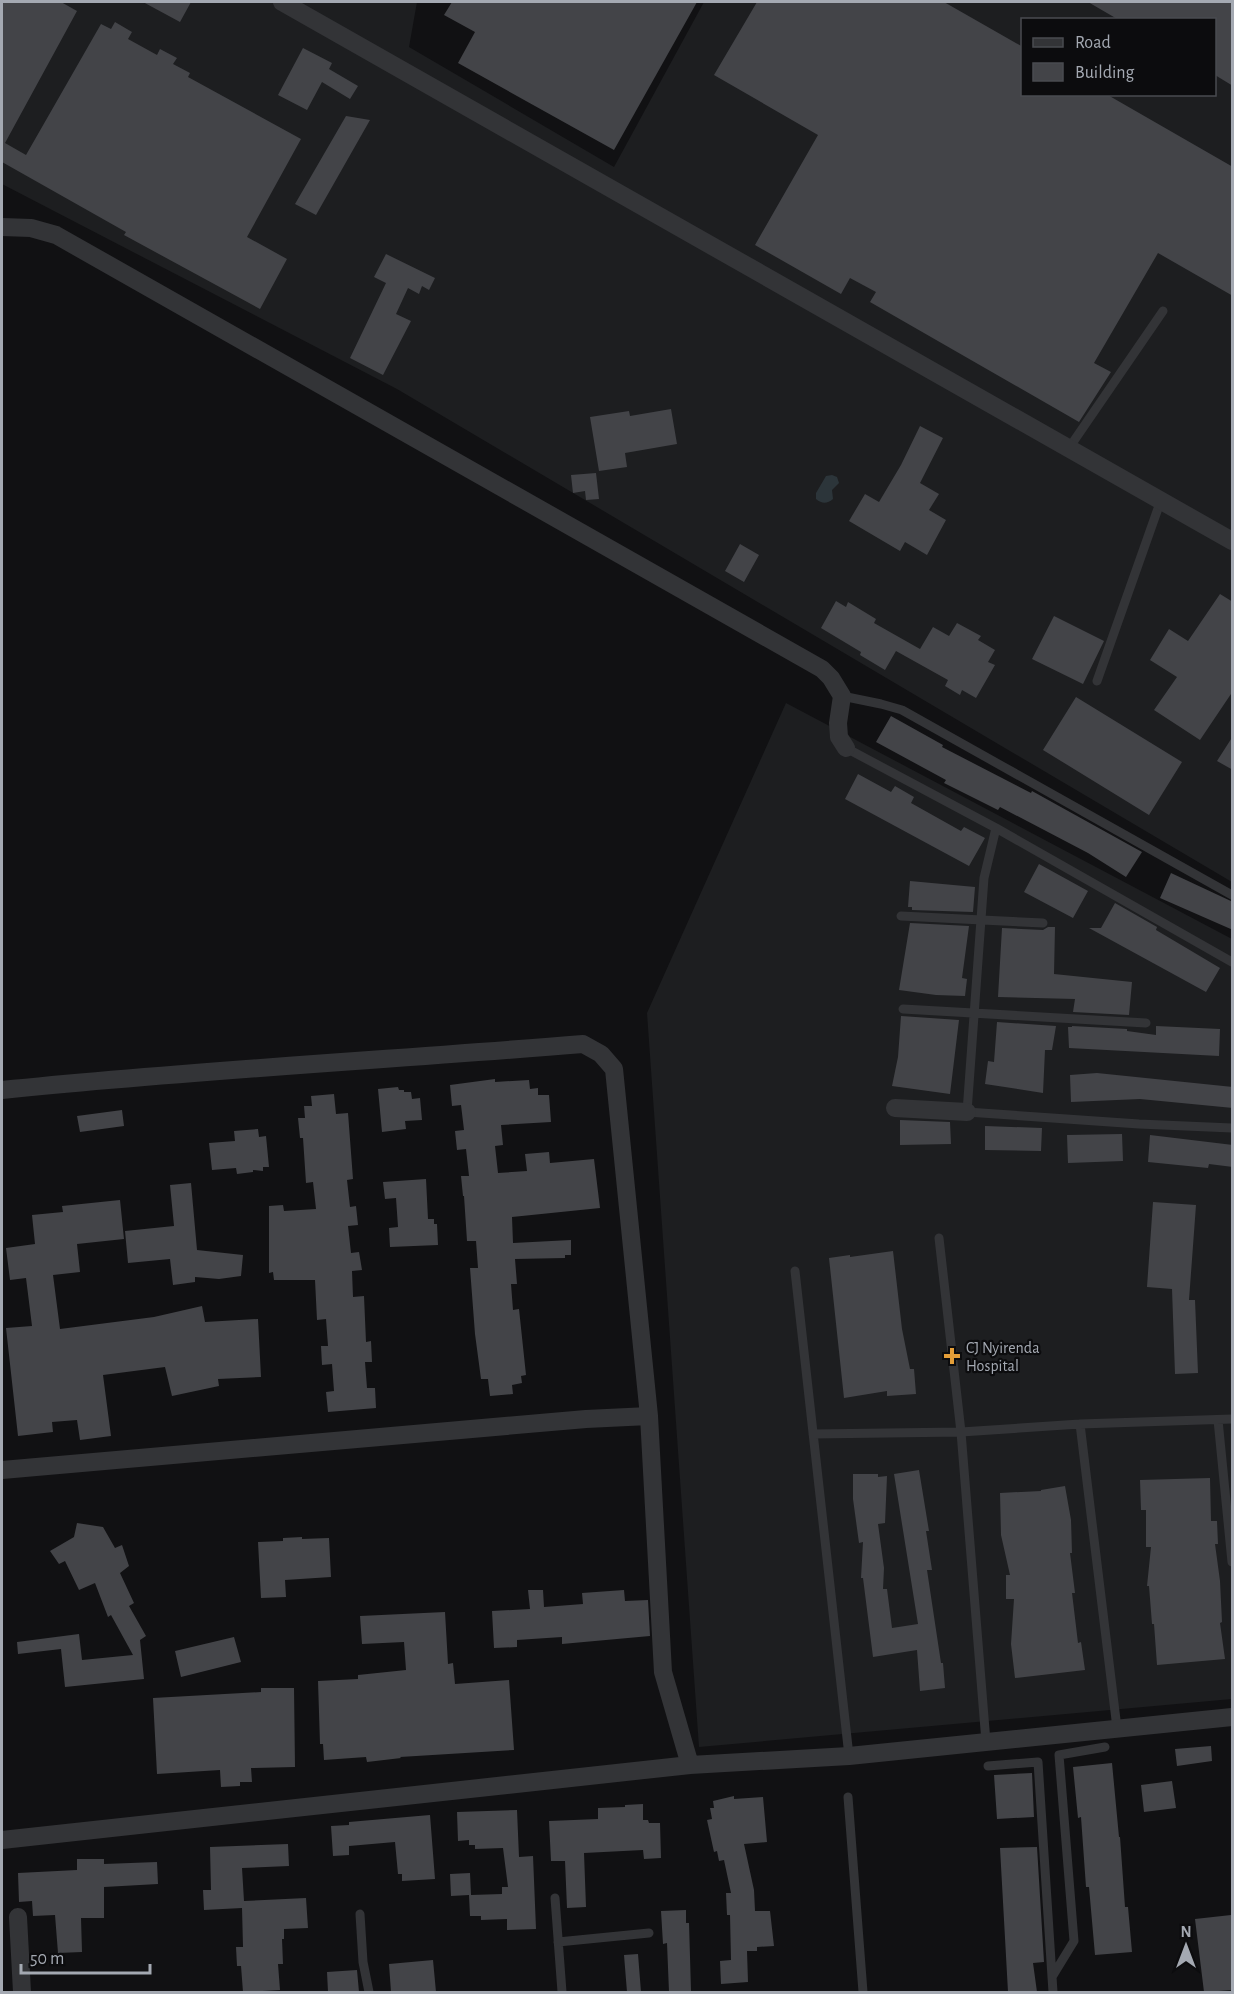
<svg xmlns="http://www.w3.org/2000/svg" width="1234" height="1994" viewBox="0 0 1234 1994" font-family="'Alegreya Sans',sans-serif">
<style>
.built{fill:#1d1e20;fill-rule:evenodd}
.water{fill:#2c353a}
.building{fill:#434448}
.lines{fill:none;stroke-linecap:round;stroke-linejoin:round}
.lane{stroke:#333437;stroke-width:9}
.street{stroke:#333437;stroke-width:18}
.poi-dot{fill:#e49e38;stroke:#0c0c0e;stroke-width:2}
.labels{text-anchor:middle;stroke-width:4.5;stroke-linejoin:round;paint-order:stroke}
.poi-label{font-size:16px;fill:#a4a9b2;stroke:#0c0c0e;text-anchor:start}
</style>
<rect width="100%" height="100%" fill="#111113"/>
<path class="built" d="M2 2H417L409 47 614 167 704 2H1232V882L397 389 2 184ZM1022 20H1214V94H1022Z
M786 703 1232 939V1699L699 1747 647 1013Z"/>
<path class="water" d="M832 475 837 477 839 483 832 490 833 499C827 504 822 504 816 499V493L826 476Z"/>
<path class="building" d="M2 2H61L77 11 5 143 26 155 101 24 111 29 115 22 132 32 128 39 157 55 160 49 177 58 173 64 190 73 188 77 301 139 247 237 287 259 260 309 124 235 126 232 2 162Z
M143 2H191L180 22Z
M452 2H697L614 150 458 63 475 32 444 15Z
M757 2H944L1023 47V94H1106L1233 167V296L1158 253 1094 363 1111 372 1079 422 870 302 876 292 850 278 841 294 755 245 818 135 714 75Z
M1088 2H1233V86L1215 75V20H1119Z
M303 48 332 63 329 69 358 86 350 99 322 82 307 110 278 95Z
M346 116 370 120 316 215 295 204Z
M386 254 435 278 429 290 422 286 419 294 408 288 396 314 411 321 383 375 350 358 386 283 374 277Z
M671 409 677 444 625 453 627 467 599 471 590 417 629 411 630 416Z
M920 426 943 438 920 483 939 494 929 510 946 520 927 555 905 542 900 551 849 521 865 494 879 502 901 465Z
M596 473 599 499 586 500 585 491 573 493 571 475Z
M740 544 759 555 744 582 725 571Z
M1220 594 1233 602V691L1200 740 1154 710 1177 677 1150 660 1169 629 1188 641Z
M836 601 846 607 848 602 876 619 874 623 920 649 933 627 949 636 957 623 981 636 978 640 995 650 988 662 995 665 976 698 962 690 960 695 945 686 948 680 896 651 885 670 860 655 861 652 821 628Z
M1054 616 1104 641 1083 684 1032 659Z
M1076 697 1182 762 1149 815 1043 750Z
M891 716 943 745 942 747 1031 793 1032 791 1142 852 1126 877 1088 853 1000 807 998 810 944 783 946 780 876 742Z
M1233 736V770L1217 761Z
M858 774 891 792 895 786 914 797 911 803 961 831 964 827 985 838 969 866 845 799Z
M1039 864 1088 891 1073 918 1024 892Z
M1171 873 1233 902V930L1160 898Z
M910 881 975 887 973 912 912 910V907H908Z
M1115 903 1157 927 1156 930 1220 968 1206 992 1089 928H1101Z
M910 923 969 926 962 978 967 979 965 996 936 995 899 990Z
M1048 927H1055L1054 974 1132 982 1129 1015 1073 1012 1075 999 998 997 1002 928 1043 930Z
M901 1016 959 1020 950 1094 892 1086 898 1057Z
M997 1022 1056 1026 1052 1050H1045L1043 1093 985 1084 988 1061 994 1062Z
M1072 1026 1127 1029V1031L1156 1035V1026L1220 1029 1219 1056 1069 1048 1068 1027H1072Z
M1097 1073 1233 1087V1108L1140 1099 1071 1102 1070 1075Z
M495 1079V1082L529 1080 530 1089 538 1088V1095H549L551 1122 501 1125 503 1145 495 1146 498 1173 527 1171 525 1154 549 1152 550 1163 594 1159 600 1208 512 1217 513 1243 571 1240V1255H565V1258L515 1259 517 1284H511L513 1310 519 1309 526 1375 521 1376 522 1383 512 1385 513 1394 490 1396 488 1379H481L475 1334 470 1268H478L476 1241H467L464 1196H463L461 1176H469L466 1149 457 1150 455 1131 464 1130 461 1105 452 1106 450 1085Z
M398 1087 399 1090H404V1092H411L412 1099 420 1098 422 1120 405 1121 406 1129 382 1132 378 1089Z
M334 1094 336 1114 348 1113 353 1179 347 1180 350 1207 356 1206 358 1225 348 1226 351 1253 359 1252 362 1270 352 1271 353 1297 364 1296 366 1342 371 1341 372 1362H365L367 1388H375L376 1408 328 1412 326 1392 334 1391 332 1364 322 1365 321 1346H328L326 1319 317 1320 315 1280H274L273 1272 269 1273V1206L283 1205 284 1211 316 1209 313 1182 306 1183 303 1138H300L298 1118H305L304 1106H312L311 1096Z
M122 1110 124 1126 80 1132 77 1116Z
M900 1120 950 1122 951 1144 900 1145Z
M985 1126 1042 1128 1041 1151 985 1150Z
M258 1129 259 1137 266 1136 269 1167H263V1171L253 1170V1172L237 1174 236 1168 212 1170 209 1143 235 1141 234 1131Z
M1122 1134 1123 1161 1068 1163 1067 1135Z
M1150 1135 1233 1145V1167L1209 1164 1208 1168 1148 1162Z
M426 1179 428 1219H434V1224H437L438 1245 390 1247 389 1228 398 1227 396 1198 385 1199 383 1182Z
M191 1183 197 1250 243 1255 241 1276 219 1279 195 1277V1282L173 1285 170 1259 128 1263 125 1231 174 1226 170 1185Z
M120 1200 124 1239 77 1244 80 1272 53 1275 60 1329 154 1317 202 1306 205 1322 258 1319 261 1377 218 1379 219 1386 172 1396 165 1367 103 1375 111 1436 80 1440 77 1420 52 1422 53 1432 18 1436 6 1328 32 1326 26 1278 10 1280 6 1248 35 1244 32 1215 63 1212 62 1206Z
M1153 1202 1196 1205 1189 1300H1195L1198 1373 1175 1374 1172 1289 1147 1287Z
M893 1251 902 1329 910 1369H914L916 1394 887 1396V1391L844 1398 829 1258 850 1255V1257Z
M919 1470 929 1531H926L932 1570H927L941 1663H943L945 1688 920 1691 917 1650 873 1657 863 1578H861L863 1542 859 1543 853 1499V1474H878V1477L887 1476 885 1523 878 1524 884 1568 883 1589H887L892 1628 918 1624 894 1474Z
M1210 1478 1211 1521H1217L1218 1544H1215L1220 1581 1222 1622 1220 1623 1225 1659 1157 1665 1154 1624H1152L1149 1586H1147L1151 1547H1146V1510H1141L1140 1480Z
M1065 1486 1071 1520 1072 1553H1070L1075 1593H1072L1078 1643 1081 1642 1085 1670 1015 1678 1011 1644 1014 1599H1006V1575H1010L1001 1535 1000 1493 1041 1491V1490Z
M77 1523 103 1527 115 1548 122 1545 129 1566 120 1573 134 1603 129 1606 146 1636 140 1640 144 1679 65 1687 61 1649 18 1654 17 1642 79 1634 82 1660 133 1655 111 1615 108 1617 95 1583 79 1590 65 1561 59 1564 50 1551 74 1537Z
M302 1537V1539L329 1538 331 1577 285 1580 286 1597 261 1598 258 1542 283 1541V1538Z
M528 1590H543L544 1607 583 1604 582 1593 624 1590 625 1601 648 1600 650 1636 562 1644V1637L517 1640V1647L494 1648 492 1611 530 1609Z
M445 1612 448 1664 453 1663 455 1684 509 1680 514 1750 400 1757 401 1758 367 1762 366 1757 324 1760 323 1744H320L318 1681 358 1679V1675L406 1670 404 1642 362 1644 360 1616Z
M234 1637 241 1662 181 1677 175 1651Z
M261 1688H294L295 1767 251 1768 252 1782H240V1786L221 1787 220 1770 157 1774 153 1698 261 1692Z
M1211 1746 1212 1761 1177 1766 1175 1749Z
M1112 1763 1119 1837H1120L1125 1907H1128L1132 1952 1095 1955 1089 1887H1086L1081 1817 1078 1818 1073 1767Z
M1032 1773 1034 1817 997 1819 994 1775Z
M1172 1781 1176 1808 1144 1812 1141 1785Z
M734 1796V1799L763 1797 767 1842 744 1844 754 1890 755 1911H770L774 1946 757 1947V1951H747L748 1982 721 1984 720 1961 731 1960 730 1915H727L726 1893H731L724 1860 719 1861 717 1851 714 1852 707 1820 712 1819 710 1808H714L713 1801Z
M643 1804V1820H648L649 1823H660L661 1858 644 1859 643 1850 584 1853 586 1907 567 1908 565 1861H551L549 1821 598 1819V1808L625 1807V1805Z
M517 1810 519 1857 533 1856 536 1929 507 1930V1919L481 1920V1916H470L469 1895 451 1896 450 1874 470 1873 471 1895 502 1894V1887H508L503 1848 475 1849V1845H469V1840L458 1841 457 1812Z
M430 1815 435 1879 402 1881V1874H398L395 1842 349 1846V1855L333 1856 331 1826 349 1825V1822L372 1820Z
M288 1844 289 1866 242 1868 244 1901 306 1898 308 1928 284 1929V1939H282L283 1964H278L280 1990 243 1992 241 1966H237L236 1947H243L242 1908 204 1910 203 1890H211L210 1847Z
M1037 1847 1044 1962 1033 1963 1037 1992H1008L1000 1848Z
M77 1859H104V1864L157 1862 158 1884 104 1887V1918H81L82 1952 58 1953 55 1915 33 1916 32 1901 19 1902 18 1873 77 1870Z
M686 1910V1923H689L691 1991 669 1992 667 1943 663 1944 661 1911Z
M1231 1915 1233 1990 1204 1992 1195 1919Z
M638 1954 641 1992H627L624 1955Z
M433 1960 436 1992H391L389 1964Z
M357 1970 359 1992H328L327 1972Z"/>
<g class="lines">
<path class="lane" d="M1069 448 1163 311
M1097 681 1161 500
M842 696 881 704 902 710 1232 895
M846 748 996 828 1232 962
M996 828 984 878 967 1112 1139 1124 1232 1128
M901 916 1043 923
M903 1009 1146 1023
M939 1238 961 1432 986 1742
M795 1271 849 1756
M1218 1420 1232 1562
M1080 1424 1117 1728
M813 1434 961 1432 1080 1424 1232 1419
M988 1766 1038 1762 1053 1992
M848 1797 863 1992
M555 1898 562 1992
M360 1914 363 1962 369 1992
M558 1942 649 1933
M1052 1977 1074 1941 1059 1755 1105 1747"/>
<path class="street" d="M282 2 1232 541
M2 227 31 228 56 235 822 669 831 678 842 696 838 723 839 737 846 748
M2 1090C195 1070 389 1060 583 1044L601 1054 614 1069 649 1416 663 1672 690 1765
M895 1108 967 1112
M2 1470 586 1419 649 1416
M2 1840 690 1765 849 1756 1232 1717
M18 1917 22 1992"/>
</g>
<path class="poi-dot" d="M949 1347h6v6h6v6h-6v6h-6v-6h-6v-6h6z"/>
<g class="labels">
<g class="poi-label">
<text x="966" y="1353">CJ Nyirenda<tspan x="966" dy="18">Hospital</tspan></text>
</g>
</g>
<rect width="1234" height="1994" fill="none" stroke="#a4a9b2" stroke-width="6"/>
<rect x="1021" y="18" width="195" height="78" fill="#0c0c0e" stroke="#494b50" stroke-width="1.5"/>
<rect x="1033" y="38" width="30" height="9" fill="#333437" stroke="#494b50" stroke-width="1.5"/>
<text x="1075" y="48" font-size="18" fill="#a4a9b2">Road</text>
<rect x="1033" y="63" width="30" height="18" fill="#434448" stroke="#494b50" stroke-width="1.5"/>
<text x="1075" y="78" font-size="18" fill="#a4a9b2">Building</text>
<g transform="translate(1186 1946)" stroke="#0c0c0e" stroke-width="4.5" paint-order="stroke">
<path d="M0-4.5L10 22L0 15L-10 22Z" fill="#a4a9b2"/>
<text y="-9" font-size="16" font-weight="bold" text-anchor="middle" fill="#a4a9b2">N</text>
</g>
<path d="M21 1964v9h129v-9" fill="none" stroke="#a4a9b2" stroke-width="3"/>
<text x="30" y="1964" font-size="18" fill="#a4a9b2" stroke="#0c0c0e" stroke-width="4.5" paint-order="stroke">50 m</text>
</svg>
